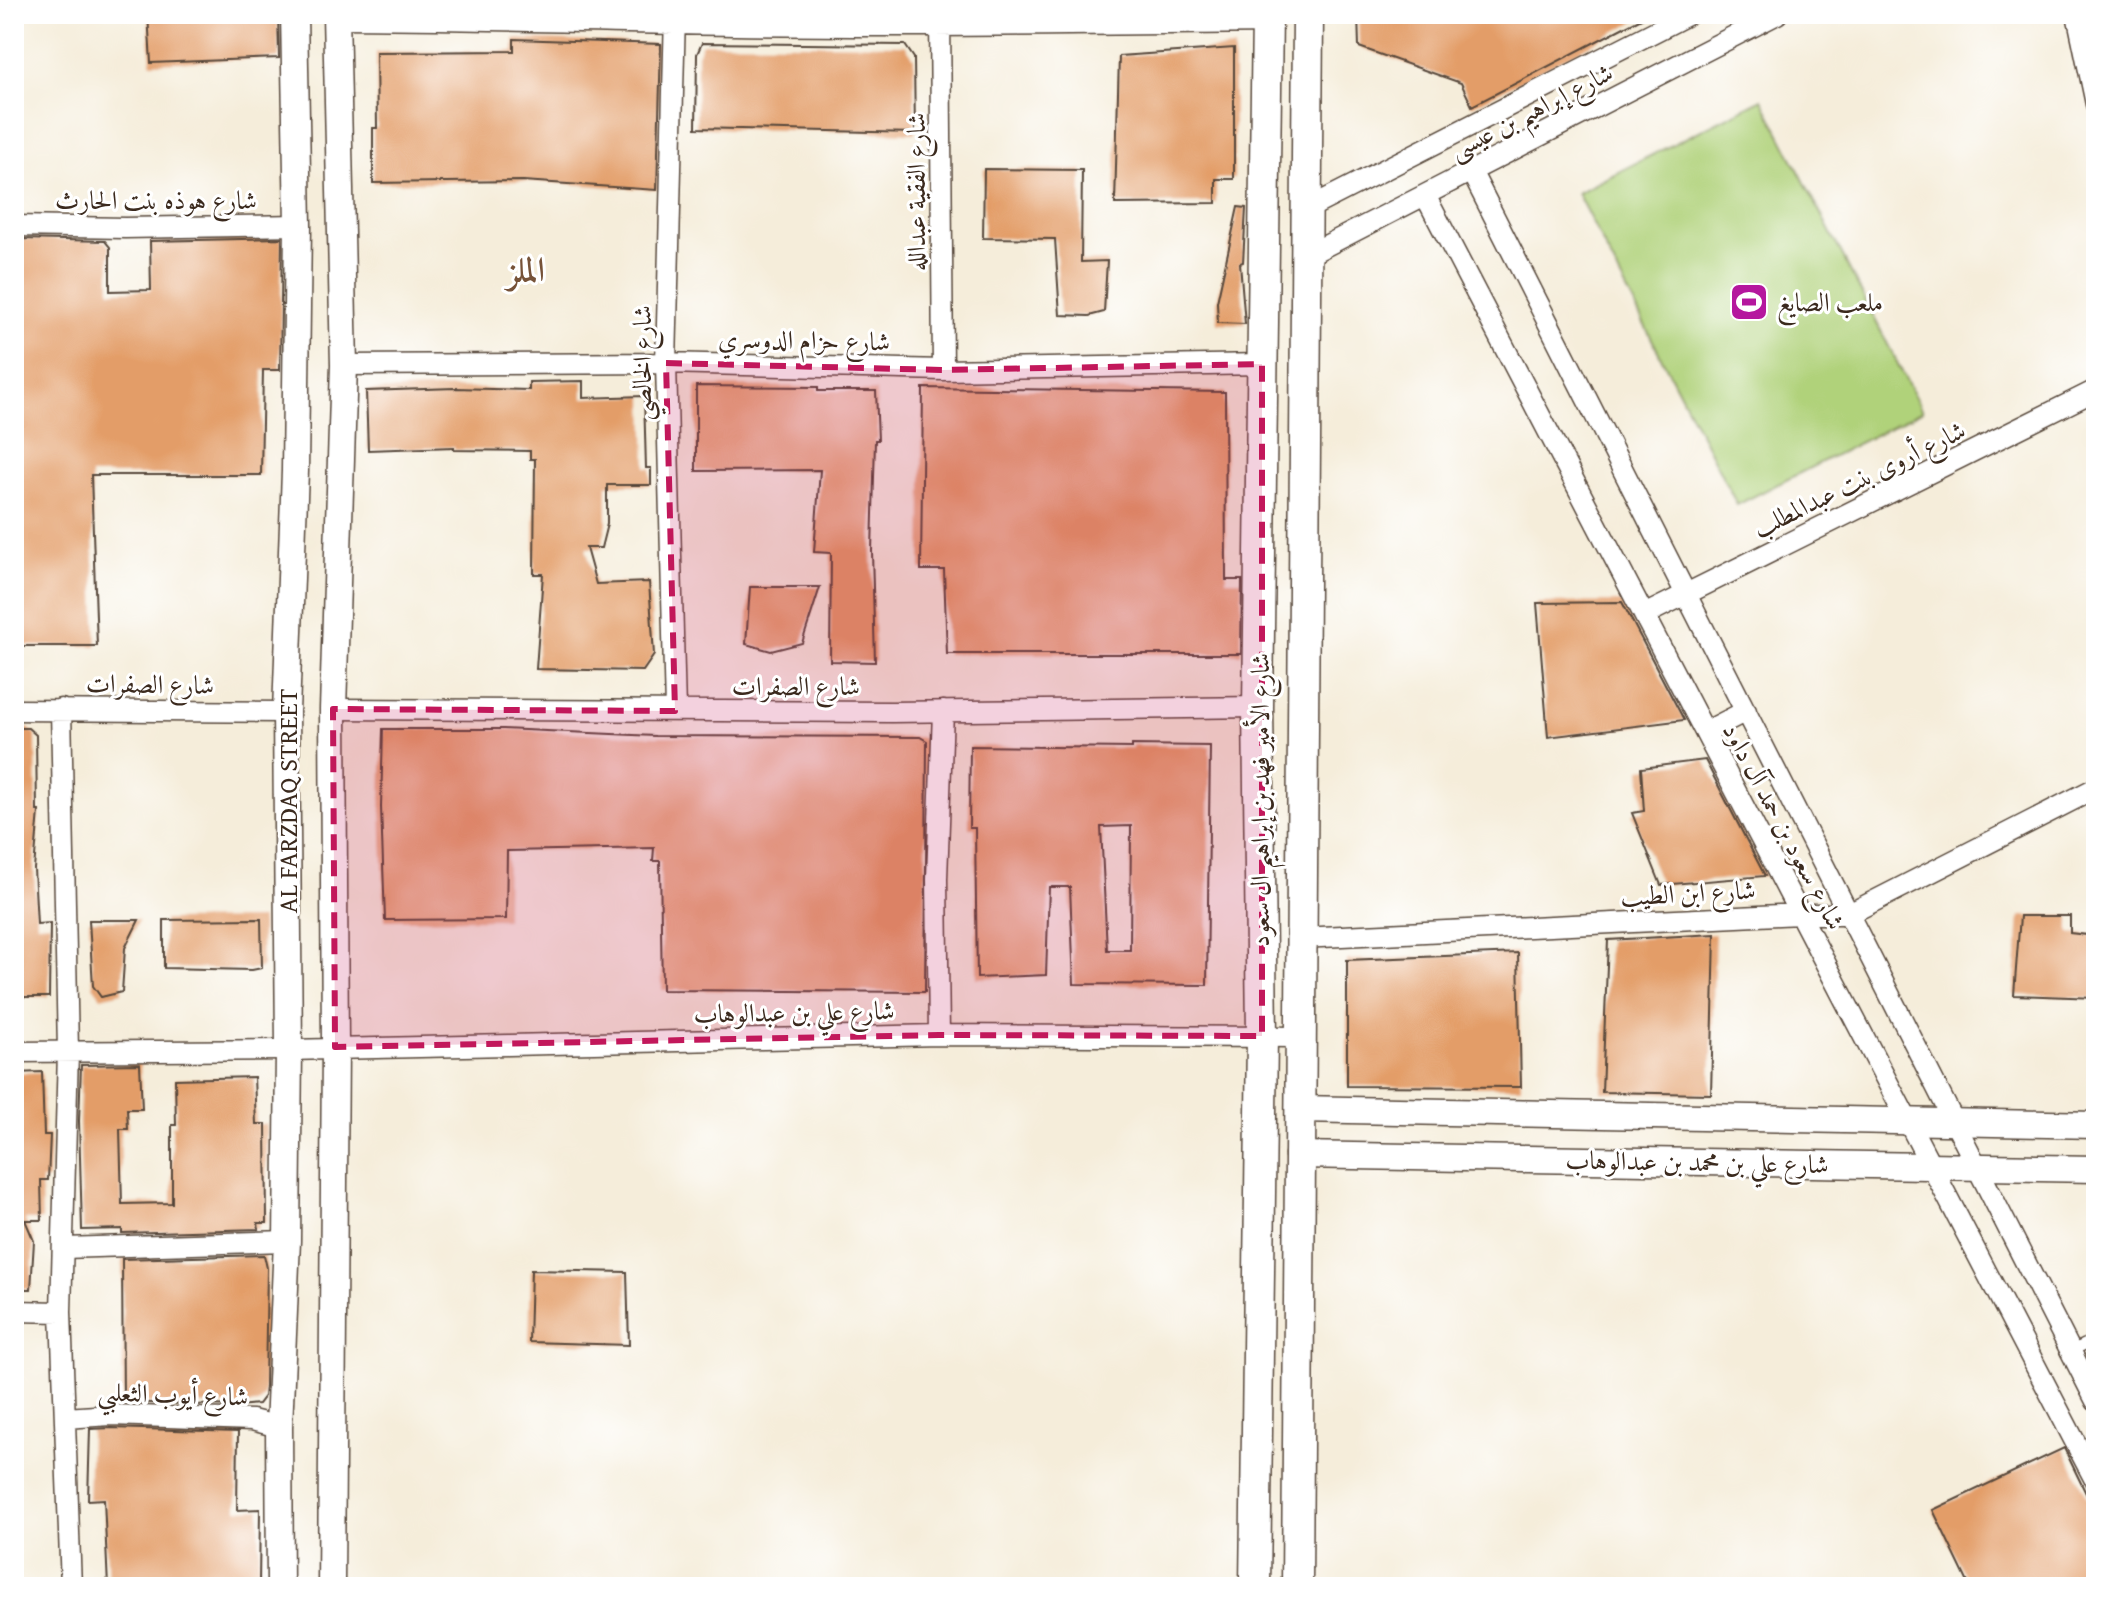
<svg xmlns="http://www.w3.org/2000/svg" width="2110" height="1601" viewBox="0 0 2110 1601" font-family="'Gentium Book Plus',Amiri,serif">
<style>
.green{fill:#b0d27a;stroke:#767e4c;stroke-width:2}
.building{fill:#e39d68;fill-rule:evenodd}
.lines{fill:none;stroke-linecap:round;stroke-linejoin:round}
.service-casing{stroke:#57473a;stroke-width:13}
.minor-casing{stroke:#57473a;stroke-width:23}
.tertiary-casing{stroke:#57473a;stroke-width:29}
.secondary-casing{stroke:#57473a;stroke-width:33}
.service{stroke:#fff;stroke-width:10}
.minor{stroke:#fff;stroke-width:20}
.tertiary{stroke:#fff;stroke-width:26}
.secondary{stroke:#fff;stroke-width:30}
.marked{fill:#c2185b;fill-opacity:0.2;stroke:#c2185b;stroke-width:6;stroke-dasharray:16 10;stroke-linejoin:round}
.labels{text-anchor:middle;stroke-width:6;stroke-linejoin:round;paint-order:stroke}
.street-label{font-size:26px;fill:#3b2a1e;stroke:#fff}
.poi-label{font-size:26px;fill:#3b2a1e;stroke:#fff;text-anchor:start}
.district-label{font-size:34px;font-weight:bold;fill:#765238;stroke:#fff}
</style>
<rect width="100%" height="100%" fill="#fff"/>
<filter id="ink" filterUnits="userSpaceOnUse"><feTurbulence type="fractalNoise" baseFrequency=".0125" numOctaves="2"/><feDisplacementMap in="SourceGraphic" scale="16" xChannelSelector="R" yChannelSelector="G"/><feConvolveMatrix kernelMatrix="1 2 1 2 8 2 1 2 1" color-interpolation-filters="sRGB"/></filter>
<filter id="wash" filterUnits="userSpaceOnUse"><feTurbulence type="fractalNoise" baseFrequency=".006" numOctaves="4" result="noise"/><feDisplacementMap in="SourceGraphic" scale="32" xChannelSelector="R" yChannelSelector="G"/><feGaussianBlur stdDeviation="1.8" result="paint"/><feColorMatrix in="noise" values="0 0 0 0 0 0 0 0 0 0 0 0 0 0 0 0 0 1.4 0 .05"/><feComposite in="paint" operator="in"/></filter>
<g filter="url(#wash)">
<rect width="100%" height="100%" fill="#f5edda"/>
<path class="green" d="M1762 99 1922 411 1737 505 1577 193Z"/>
<g id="blocks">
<path class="building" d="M148 14H278L279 58 151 63Z
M1358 14H1649L1472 106 1461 83 1359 47Z
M514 39 661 44 657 190 523 181 373 183V128H377L376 52 514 51Z
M702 43 905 45 914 58 915 133 696 128 697 54Z
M1234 48V179H1216V203L1115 204 1119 56Z
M984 169 1082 170 1081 262 1107 261 1104 312 1089 316 1060 315 1055 239 983 238Z
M1238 207 1246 208 1243 262 1240 263 1245 324 1218 323 1217 302Z
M282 238 280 370H263L261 475H91L97 646H14V335L21 239 105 241 110 247V291L151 290 150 241Z
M583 381V398L644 396 646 468H651V485H607V524L601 548H586L596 584 649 582 654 655 643 671 536 669 543 574H534L535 459H530V451L454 450V447L368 450 366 391 455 388 529 390V382Z
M696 386 818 387V391H876L878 440H875L872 551 875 662 830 661 831 553 814 552 820 470 696 471Z
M923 388 1225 392 1226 580H1242L1241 654H947L944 570H921Z
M750 587H820L802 643 771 651 746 644Z
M1622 602 1684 720 1548 737 1537 603Z
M14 728H28L36 735 37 811H39L34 869 37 924 50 923 49 997H14Z
M383 729H503L655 736 920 737 927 741 925 992 662 990 660 861H653L654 848 507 851 506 919 385 920 381 807Z
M1132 745 1210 746 1207 985 1074 984 1070 887H1049L1046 975 977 978 975 828H969L970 746 1132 748ZM1131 826 1130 950H1107L1101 827Z
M1705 760 1765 876 1661 885 1632 813 1644 811 1641 768Z
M2020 916H2070V933L2096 936V998L2014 995Z
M261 919 262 968 252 970 164 968V920Z
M89 920H139L125 948 122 992 101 997 93 986Z
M1715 934 1711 1094 1602 1092 1608 940Z
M1518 953 1521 1087 1347 1086V960Z
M140 1064 142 1109H127L128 1129H120L122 1204 172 1203V1125H176L175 1079 254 1077 256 1124H266L267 1223H258L259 1229 122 1233V1229L82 1230 79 1121 81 1065Z
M42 1072 44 1135H50L48 1180H41L42 1220H25L34 1241 31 1289H14V1073Z
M264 1255 267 1268 265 1386 264 1396 258 1404 238 1406 123 1402 122 1259Z
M531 1270 627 1272 629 1345 529 1342Z
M111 1428 238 1432 237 1510 260 1509 259 1585 108 1587 104 1499 88 1500 90 1429Z
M2064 1448 2096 1514V1587H1970L1933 1510Z"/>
</g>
</g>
<g filter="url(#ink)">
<use href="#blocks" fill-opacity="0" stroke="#57473a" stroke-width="2"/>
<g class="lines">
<g class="service-casing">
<path id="service" d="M2071 1351 2096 1339"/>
</g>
<g class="minor-casing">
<path id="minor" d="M675 14 666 363 675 711
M940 14 943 370
M2077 14 2096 104
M336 18C449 18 561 22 674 24 872 28 1070 25 1267 23
M1471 171 2096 1401
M1425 195 2096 1482
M1307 209 1689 14
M14 226 125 228 298 225
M1308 255 1777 14
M344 365 666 363 943 370 1262 364
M1644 615 2096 390
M61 709 68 1051 61 1312 71 1587
M333 709 892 712 1258 707
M14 710 286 712
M1705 732 1746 711
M1300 938 1800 914H1849L2096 788
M939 1035 937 879 943 711
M14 1052 289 1050 939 1035 1299 1037
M64 1248 287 1241
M14 1311 61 1312
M65 1418 111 1415 252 1420 279 1427"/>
</g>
<g class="tertiary-casing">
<path id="tertiary" d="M1299 1109 2096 1125
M1298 1155 2096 1169
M280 1587 279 1427 287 1241 289 1050 286 712 295 471 298 225 294 14
M331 1587 335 1047 333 709 344 365 336 14"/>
</g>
<g class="secondary-casing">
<path id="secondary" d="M1255 1587 1262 1036 1258 707 1267 14
M1297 1587 1308 14"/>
</g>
<use href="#service" class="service"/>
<use href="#minor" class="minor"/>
<use href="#tertiary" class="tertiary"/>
<use href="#secondary" class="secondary"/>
</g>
</g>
<path class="marked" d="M666 363 943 370 1262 364V1036L939 1035 335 1047 333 709 675 711Z"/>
<defs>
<g id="stadium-square" transform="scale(2)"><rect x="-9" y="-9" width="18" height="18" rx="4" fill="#b5179e" stroke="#fff"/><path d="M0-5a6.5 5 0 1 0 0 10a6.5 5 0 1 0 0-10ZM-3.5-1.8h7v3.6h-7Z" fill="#fff"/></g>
</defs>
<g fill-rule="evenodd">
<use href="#stadium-square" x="1749" y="302"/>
</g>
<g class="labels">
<g class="street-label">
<text transform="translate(1531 111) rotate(-27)" y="9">شارع إبراهيم بن عيسى</text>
<text transform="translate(916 192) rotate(-90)" y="9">شارع الفقية عبدالله</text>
<text x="156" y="209">شارع هوذه بنت الحارث</text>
<text transform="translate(804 340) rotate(1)" y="9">شارع حزام الدوسري</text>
<text transform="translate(642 363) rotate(-90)" y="9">شارع الخالصي</text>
<text transform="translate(1859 479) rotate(-26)" y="9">شارع أروى بنت عبدالمطلب</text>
<text transform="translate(150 684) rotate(1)" y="9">شارع الصفرات</text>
<text x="796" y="695">شارع الصفرات</text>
<text transform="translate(1260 800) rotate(-90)" y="9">شارع الأمير فهد بن إبراهيم ال سعود</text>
<text transform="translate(288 801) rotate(-90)" y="9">AL FARZDAQ STREET</text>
<text transform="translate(1784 826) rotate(62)" y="9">شارع سعود بن حمد آل داود</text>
<text transform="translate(1688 893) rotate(-3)" y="9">شارع ابن الطيب</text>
<text transform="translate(794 1012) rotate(-1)" y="9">شارع علي بن عبدالوهاب</text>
<text transform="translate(1697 1162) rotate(1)" y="9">شارع علي بن محمد بن عبدالوهاب</text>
<text transform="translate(173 1394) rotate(2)" y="9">شارع أيوب الثعلبي</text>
</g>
<g class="poi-label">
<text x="1777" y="311">ملعب الصايغ</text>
</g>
<g class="district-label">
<text x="526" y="281">الملز</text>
</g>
</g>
<rect width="2110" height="1601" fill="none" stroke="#fff" stroke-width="48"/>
</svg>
